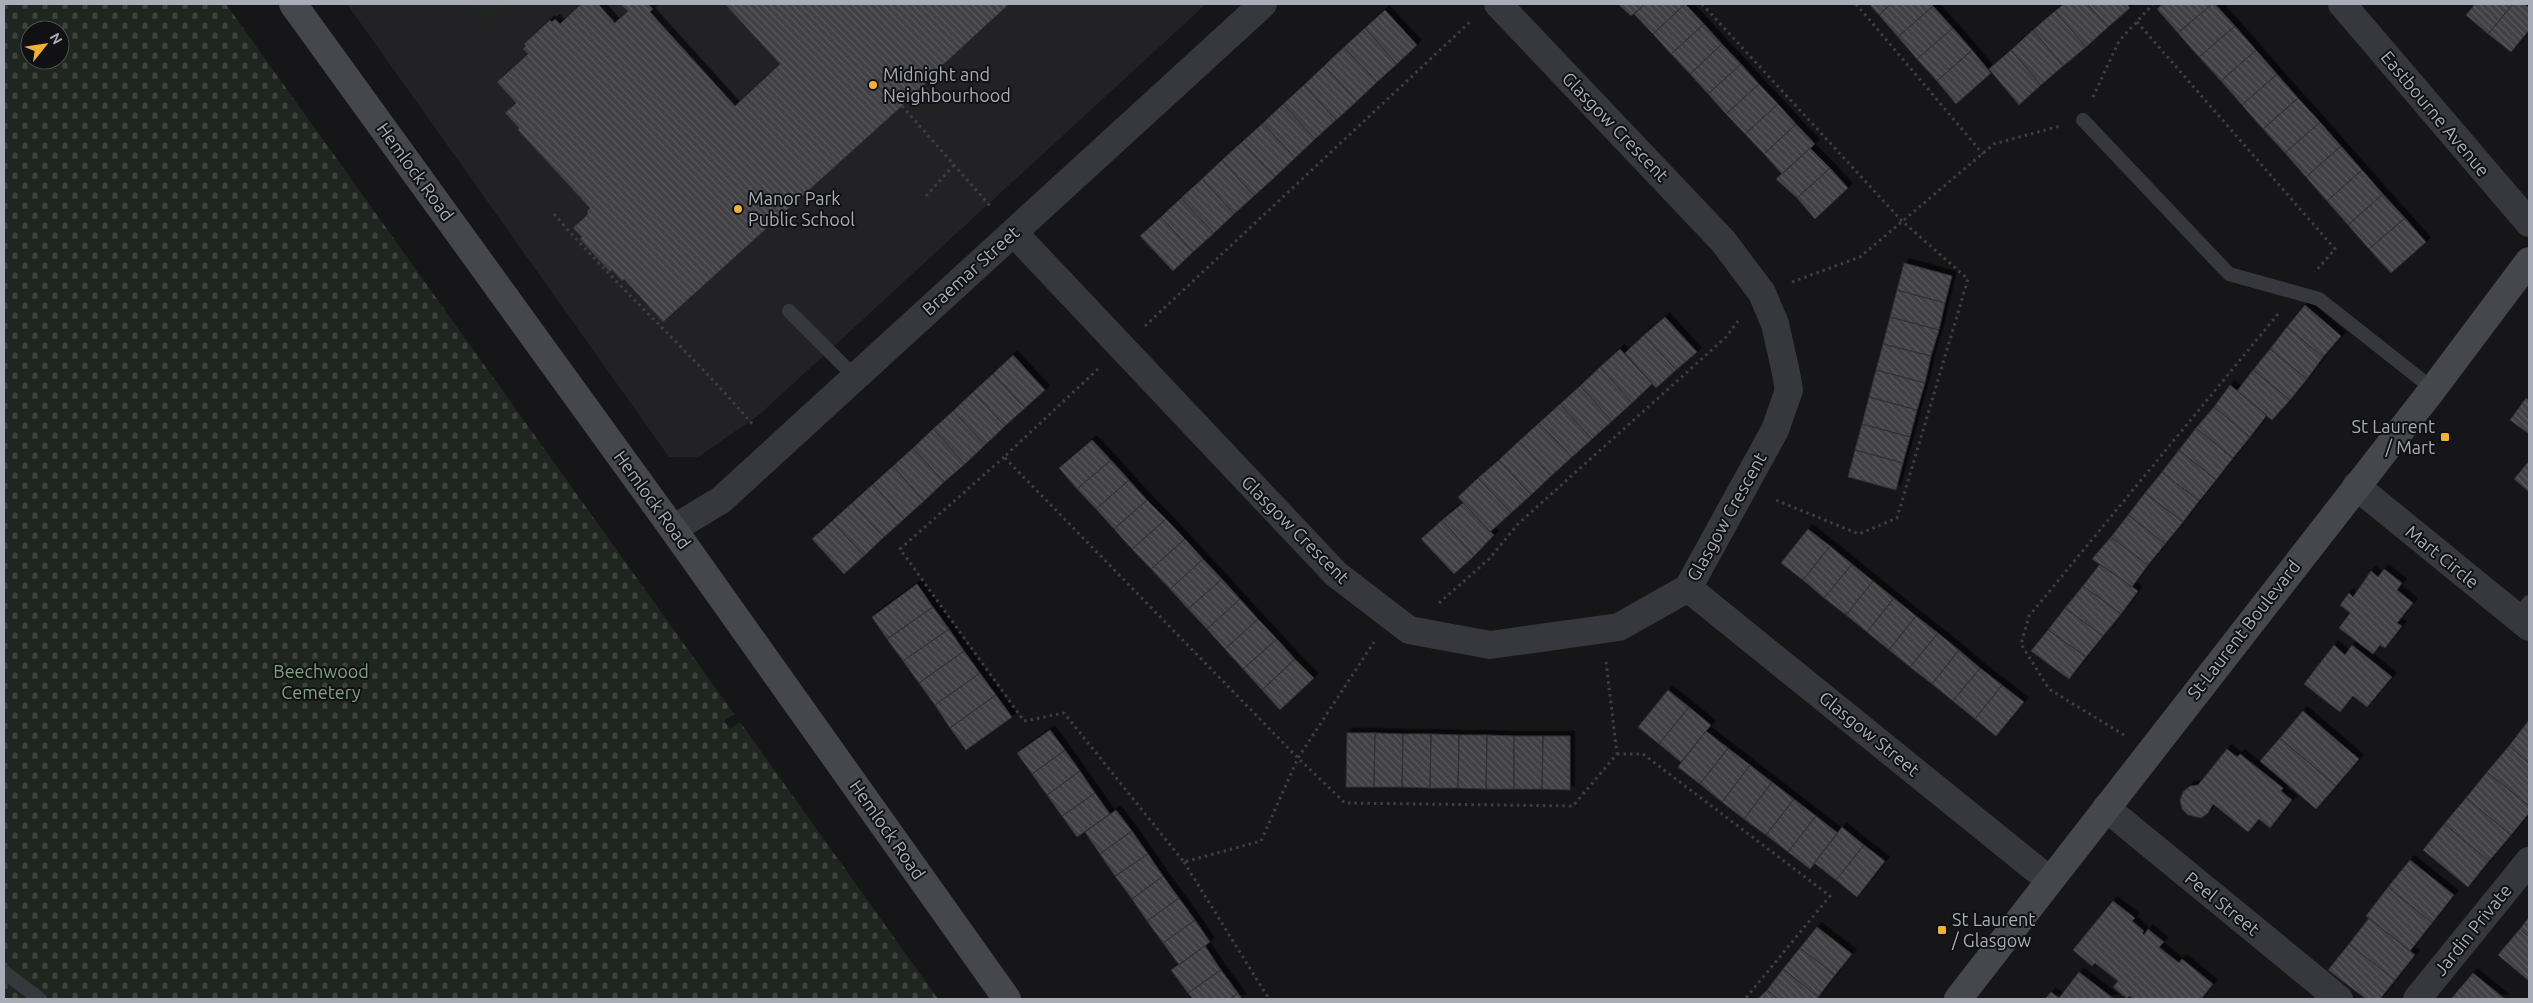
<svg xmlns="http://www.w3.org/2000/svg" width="2533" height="1003" viewBox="0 0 2533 1003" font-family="Ubuntu,sans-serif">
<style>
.built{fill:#222225}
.cemetery{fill:url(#cemetery-stones);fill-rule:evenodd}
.garden{fill:#1e261f}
.building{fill:url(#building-back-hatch);stroke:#303034;filter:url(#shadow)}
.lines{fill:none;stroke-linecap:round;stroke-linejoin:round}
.path{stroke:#3d3f44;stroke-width:3;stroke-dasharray:2.5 4;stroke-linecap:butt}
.lane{stroke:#37383d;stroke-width:14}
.street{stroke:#37383d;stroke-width:28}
.secondary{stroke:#45474d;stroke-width:28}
.poi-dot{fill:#f2b134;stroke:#111113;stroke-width:2}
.labels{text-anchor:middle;stroke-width:4;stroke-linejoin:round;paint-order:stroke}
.poi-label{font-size:18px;fill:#a8adb8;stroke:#111113;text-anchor:start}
.street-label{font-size:18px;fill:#a8adb8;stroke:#111113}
.park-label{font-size:18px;fill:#7fa381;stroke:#111113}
</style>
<defs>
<pattern id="cemetery-stones" width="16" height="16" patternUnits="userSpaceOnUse" patternTransform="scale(1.25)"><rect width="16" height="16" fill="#1e261f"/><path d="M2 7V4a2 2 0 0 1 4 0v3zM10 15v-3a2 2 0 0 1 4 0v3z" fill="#3c433d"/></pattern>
<pattern id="building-back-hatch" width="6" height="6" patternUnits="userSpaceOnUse" patternTransform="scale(1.25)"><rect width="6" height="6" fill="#404145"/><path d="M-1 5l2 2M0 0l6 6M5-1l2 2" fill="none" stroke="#595a5e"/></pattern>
<filter id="shadow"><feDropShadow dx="4.5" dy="-4.5" stdDeviation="0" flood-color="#0009"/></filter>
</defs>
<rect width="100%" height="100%" fill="#161618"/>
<path class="built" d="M347 4H1206L759 415 698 457H669Z"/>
<path class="cemetery" d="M4 4H226L734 714 724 721 730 729 740 722 938 999H4ZM30 30H60V60H30Z"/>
<path class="garden" d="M470 4H508L487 23Z"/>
<path class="building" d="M581 4H598L615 23 628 11 620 4H648L653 9 650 12 735 106 780 64 725 4H1009L933 74 934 75 902 106 663 322 624 279 622 281 612 270 610 272 580 239 582 237 573 228 588 214 587 211 590 208 518 130 519 128 505 113 516 103 497 82 528 54 523 49 526 46 524 44 550 20 552 22 555 19 560 24Z
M1618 4H1645L1631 16Z
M1645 4H1685L1653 34 1634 14Z
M1685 4 1704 24 1671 54 1653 34Z
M1869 4H1891L1879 15Z
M1891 4H1931L1933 6 1898 37 1879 15Z
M2064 4H2087L2108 27 2086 47 2055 11Z
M2087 4H2127L2130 8 2108 27Z
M2163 4H2212L2178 33 2157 9Z
M2212 4H2215L2235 26 2199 57 2178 33Z
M2475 4H2513L2488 34 2466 15Z
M2513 4H2524L2529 8V30L2511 52 2488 34Z
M1933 6 1953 28 1917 59 1898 37Z
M1385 10 1417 45 1397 64 1365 28Z
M2055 11 2086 47 2063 66 2033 30Z
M1704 24 1722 44 1690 74 1671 54Z
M2235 26 2256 50 2221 81 2199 57Z
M1365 28 1397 64 1377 82 1344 47Z
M1953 28 1972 50 1937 81 1917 59Z
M2033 30 2063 66 2041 85 2011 50Z
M1722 44 1741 64 1708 94 1690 74Z
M1344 47 1377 82 1357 101 1324 66Z
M1972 50 1991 73 1956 104 1937 81Z
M2011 50 2041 85 2019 105 1989 69Z
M2256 50 2277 74 2242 105 2221 81Z
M1741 64 1759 84 1726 114 1708 94Z
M1324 66 1357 101 1336 120 1304 85Z
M2277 74 2298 98 2263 129 2242 105Z
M1759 84 1778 104 1745 134 1726 114Z
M1304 85 1336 120 1315 139 1283 104Z
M2298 98 2320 122 2285 153 2263 129Z
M1283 104 1315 139 1295 158 1263 123Z
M1778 104 1796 124 1764 154 1745 134Z
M2320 122 2341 146 2306 177 2285 153Z
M1263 123 1295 158 1275 177 1242 142Z
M1796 124 1815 144 1782 174 1764 154Z
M1242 142 1275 177 1254 196 1222 160Z
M2341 146 2362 170 2327 201 2306 177Z
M1810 148 1830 168 1797 198 1776 179Z
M1222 160 1254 196 1234 214 1202 179Z
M1830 168 1848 188 1815 219 1797 198Z
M2362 170 2383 194 2348 225 2327 201Z
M1202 179 1234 214 1214 233 1181 198Z
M2383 194 2405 218 2369 249 2348 225Z
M1181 198 1214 233 1193 252 1161 217Z
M1161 217 1193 252 1173 271 1140 236Z
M2405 218 2426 242 2391 273 2369 249Z
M1904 263 1952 276 1945 303 1897 290Z
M1897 290 1945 303 1939 330 1890 317Z
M2305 305 2341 336 2323 357 2287 327Z
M1665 317 1697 352 1676 370 1644 335Z
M1890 317 1939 330 1931 356 1883 344Z
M2287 327 2323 357 2307 379 2270 349Z
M1644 335 1676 370 1656 388 1625 353Z
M1883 344 1931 356 1925 383 1876 370Z
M1620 349 1652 384 1632 403 1600 367Z
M2270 349 2307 379 2290 400 2253 370Z
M1013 355 1045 390 1025 408 993 374Z
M1600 367 1632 403 1612 421 1580 386Z
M1876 370 1925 383 1917 410 1869 397Z
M2253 370 2290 400 2272 420 2237 391Z
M993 374 1025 408 1005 426 973 392Z
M2230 385 2267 415 2250 437 2214 407Z
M1580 386 1612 421 1592 439 1560 404Z
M973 392 1005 426 985 445 953 411Z
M1869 397 1917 410 1910 437 1862 424Z
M2526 398 2529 400V434L2510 420Z
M1560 404 1592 439 1572 457 1539 423Z
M2214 407 2250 437 2233 458 2196 428Z
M953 411 985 445 965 464 933 429Z
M1539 423 1572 457 1551 476 1519 441Z
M1862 424 1910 437 1903 463 1855 450Z
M2196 428 2233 458 2216 480 2179 450Z
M933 429 965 464 944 482 913 448Z
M1092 440 1111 460 1077 489 1059 468Z
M1519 441 1551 476 1531 495 1499 460Z
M913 448 944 482 924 501 893 466Z
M1855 450 1903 463 1896 490 1848 477Z
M2179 450 2216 480 2199 501 2162 472Z
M1111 460 1129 480 1096 509 1077 489Z
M1499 460 1531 495 1511 513 1478 478Z
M2529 461V492L2514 479Z
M893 466 924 501 904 519 873 484Z
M2162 472 2199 501 2183 522 2145 493Z
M1478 478 1511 513 1490 532 1458 497Z
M1129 480 1147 500 1114 529 1096 509Z
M873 484 904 519 884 537 852 503Z
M2145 493 2183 522 2165 544 2128 515Z
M1147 500 1166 519 1132 549 1114 529Z
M852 503 884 537 864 556 832 521Z
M1463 503 1494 535 1474 556 1442 520Z
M2128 515 2165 544 2148 565 2111 537Z
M1166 519 1185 539 1151 569 1132 549Z
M1442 520 1474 556 1454 574 1421 539Z
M832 521 864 556 844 574 812 539Z
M1808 529 1830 546 1803 580 1781 563Z
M2111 537 2148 565 2132 587 2092 559Z
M1185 539 1203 559 1170 589 1151 569Z
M1830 546 1852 564 1824 598 1803 580Z
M1203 559 1222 579 1188 609 1170 589Z
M1852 564 1873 581 1846 615 1824 598Z
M2100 564 2138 591 2121 614 2083 586Z
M2384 569 2402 583 2397 590 2413 603 2397 623 2402 626 2385 648 2380 645 2373 654 2339 628 2350 613 2340 605 2349 593 2353 597 2371 571 2378 577Z
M1222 579 1240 599 1207 629 1188 609Z
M1873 581 1894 598 1867 632 1846 615Z
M917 584 933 607 887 639 872 617Z
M2083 586 2121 614 2103 636 2065 608Z
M1894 598 1916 616 1889 650 1867 632Z
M1240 599 1258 619 1225 649 1207 629Z
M933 607 949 629 903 661 887 639Z
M2065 608 2103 636 2086 657 2048 630Z
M1916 616 1938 633 1910 667 1889 650Z
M1258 619 1277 639 1243 669 1225 649Z
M949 629 964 651 919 683 903 661Z
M2048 630 2086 657 2069 679 2031 651Z
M1938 633 1959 650 1932 684 1910 667Z
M1277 639 1295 659 1262 690 1243 669Z
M2334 645 2345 655 2352 645 2392 677 2367 707 2353 696 2340 712 2304 684Z
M1959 650 1980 668 1953 701 1932 684Z
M964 651 980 673 935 705 919 683Z
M1295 659 1314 678 1280 710 1262 690Z
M1980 668 2002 685 1975 719 1953 701Z
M980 673 996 695 950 728 935 705Z
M2002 685 2024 702 1996 736 1975 719Z
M1668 690 1689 707 1659 744 1638 727Z
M996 695 1012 717 966 750 950 728Z
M1689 707 1711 725 1681 762 1659 744Z
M2303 711 2359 759 2336 786 2280 738Z
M2529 720V763L2509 746Z
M1050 730 1065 750 1032 774 1017 753Z
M1706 731 1728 748 1700 784 1678 767Z
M1347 733H1375L1374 787H1346Z
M1375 733 1403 734 1402 787H1374Z
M1403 734H1431L1430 788 1402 787Z
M1431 734 1459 735 1458 788H1430Z
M1459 735H1487L1486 789 1458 788Z
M1487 735 1514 736V789H1486Z
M1514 736H1543L1542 789H1514Z
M1543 736H1570V790L1542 789Z
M2280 738 2336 786 2316 809 2260 761Z
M2509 746 2529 763V806L2487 772Z
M1728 748 1750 765 1722 802 1700 784Z
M2227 749 2237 757 2240 754 2283 788 2281 791 2292 800 2270 828 2259 819 2248 832 2213 804 2208 813 2201 818 2188 815 2182 809 2180 800 2183 792 2190 786 2198 785Z
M1065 750 1080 771 1047 795 1032 774Z
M1750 765 1772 782 1744 819 1722 802Z
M1080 771 1095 793 1062 816 1047 795Z
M2487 772 2529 806V813L2511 835 2466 798Z
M1772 782 1794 799 1766 835 1744 819Z
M1095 793 1110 814 1077 837 1062 816Z
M2466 798 2511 835 2489 861 2444 824Z
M1794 799 1816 816 1788 852 1766 835Z
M1116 810 1132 831 1100 854 1085 832Z
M1816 816 1838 833 1810 869 1788 852Z
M2444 824 2489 861 2468 887 2423 850Z
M1842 827 1864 845 1836 880 1814 863Z
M1132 831 1148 854 1115 876 1100 854Z
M1864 845 1885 861 1857 897 1836 880Z
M1148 854 1163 876 1132 899 1115 876Z
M2410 860 2454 895 2432 923 2388 887Z
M1163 876 1179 898 1147 921 1132 899Z
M2388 887 2432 923 2410 951 2366 916Z
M1179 898 1195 920 1163 943 1147 921Z
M2113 901 2135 918 2132 921 2144 931 2142 933 2144 935 2148 929 2164 942 2159 947 2179 963 2182 959 2213 984 2201 999H2134L2129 996 2127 999 2113 987 2118 981 2095 963 2092 966 2073 950Z
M2529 917V937L2520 929Z
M2369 918 2415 955 2395 980 2349 944Z
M1195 920 1210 942 1179 965 1163 943Z
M1817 927 1852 954 1835 975 1800 948Z
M2520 929 2529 937V981L2498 955Z
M2349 944 2395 980 2380 999H2366L2328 970Z
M1205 946 1221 970 1188 993 1171 970Z
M1800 948 1835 975 1818 997 1783 969Z
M1783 969 1818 997 1816 999H1778L1767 990Z
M1221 970 1238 993 1230 999H1193L1188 993Z
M2079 972 2114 999H2045L2051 992 2059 998Z
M2473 973 2505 999H2451Z
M1767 990 1778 999H1758Z
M1238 993 1242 999H1230Z"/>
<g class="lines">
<path class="path" d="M1702 4 1902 221 1968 279 1897 518 1859 534 1773 499
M1856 4 1983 154
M2137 22 2335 249 2315 272
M2093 97 2119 41 2153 4
M902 106 992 208
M926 196 954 165
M554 214C618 288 691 352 754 426
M1792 282 1860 257 1994 144 2060 126
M1145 326 1471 21
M1098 369 1004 457 1298 758 1345 803 1573 806 1617 754 1606 662
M1004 457 900 549 1024 721 1064 713 1184 862 1261 841 1298 758 1374 642
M1439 603 1489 559 1518 524 1726 337 1738 321
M2124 735 2049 689 2021 644 2029 616 2278 314
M1617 754H1643L1830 896 1745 999
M1184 862 1269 999"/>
<path class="lane" d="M2083 120 2229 274 2319 299 2433 389
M789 311 855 377
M2517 617 2529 602
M4 972 40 999"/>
<path class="street" d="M2342 4 2529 223
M1014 233 1336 574 1409 630 1490 645 1619 627 1688 588 1775 430 1789 390 1785 368 1775 324 1762 293 1723 241 1498 4
M2356 486 2529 627
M673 529 721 500 1263 4
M1688 588 2049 880
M2106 808 2339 999
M2417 999 2529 861"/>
<path class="secondary" d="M293 4 673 529 1007 999
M1958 999 2433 389 2529 261"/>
</g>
<g class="poi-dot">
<circle cx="873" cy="85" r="5"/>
<circle cx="738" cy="209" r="5"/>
<rect x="2440" y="432" width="10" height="10" rx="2.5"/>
<rect x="1937" y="925" width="10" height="10" rx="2.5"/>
</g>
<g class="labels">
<g class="poi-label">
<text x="883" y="81">Midnight and<tspan x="883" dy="21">Neighbourhood</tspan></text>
<text x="748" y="205">Manor Park<tspan x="748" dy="21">Public School</tspan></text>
<text x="2435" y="433" text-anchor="end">St Laurent<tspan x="2435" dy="21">/ Mart</tspan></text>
<text x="1952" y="926">St Laurent<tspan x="1952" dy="21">/ Glasgow</tspan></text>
</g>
<g class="street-label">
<text transform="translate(2435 114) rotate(50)" y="6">Eastbourne Avenue</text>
<text transform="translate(1615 127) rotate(46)" y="6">Glasgow Crescent</text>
<text transform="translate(415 172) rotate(54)" y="6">Hemlock Road</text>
<text transform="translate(971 271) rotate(-42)" y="6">Braemar Street</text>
<text transform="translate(652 500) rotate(54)" y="6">Hemlock Road</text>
<text transform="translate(1727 517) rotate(-61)" y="6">Glasgow Crescent</text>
<text transform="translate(1295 530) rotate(45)" y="6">Glasgow Crescent</text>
<text transform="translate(2442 557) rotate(39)" y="6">Mart Circle</text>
<text transform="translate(2244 630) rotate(-52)" y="6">St-Laurent Boulevard</text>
<text transform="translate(1869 734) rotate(39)" y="6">Glasgow Street</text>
<text transform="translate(887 830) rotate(55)" y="6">Hemlock Road</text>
<text transform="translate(2222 904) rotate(39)" y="6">Peel Street</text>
<text transform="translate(2473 930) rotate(-51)" y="6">Jardin Private</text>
</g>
<g class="park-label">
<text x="321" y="678">Beechwood<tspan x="321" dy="21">Cemetery</tspan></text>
</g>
</g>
<rect width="2533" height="1003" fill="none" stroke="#a8adb8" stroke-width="10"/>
<g transform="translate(45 45) rotate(60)"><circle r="24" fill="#111113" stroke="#4d4f55"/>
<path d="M0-4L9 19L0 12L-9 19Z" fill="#f2b134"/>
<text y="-8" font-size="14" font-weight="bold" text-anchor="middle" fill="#a8adb8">N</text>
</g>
</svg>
